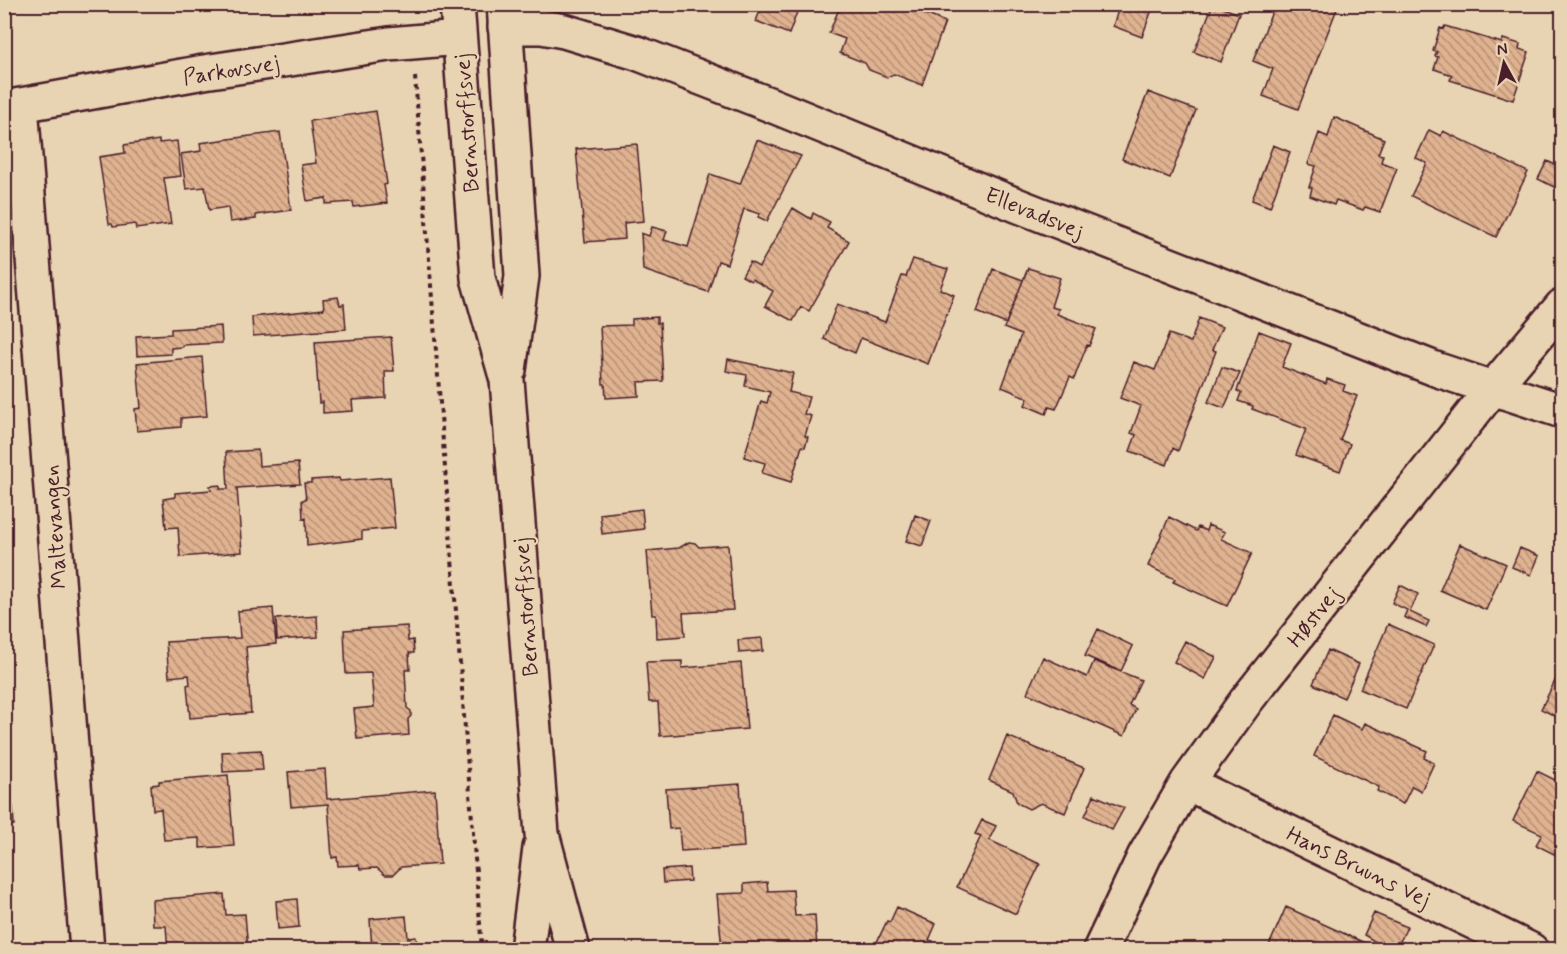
<svg xmlns="http://www.w3.org/2000/svg" width="1567" height="954" viewBox="0 0 1567 954" font-family="Mynerve,sans-serif">
<style>
.building{fill:url(#building-back-hatch);stroke:#4a1f2b;stroke-width:1.5}
.lines{fill:none;stroke-linecap:round;stroke-linejoin:round}
.street-casing{stroke:#4a1f2b;stroke-width:38}
.secondary-casing{stroke:#4a1f2b;stroke-width:38}
.path{stroke:#4a1f2b;stroke-width:4;stroke-dasharray:4.5 4.5;stroke-linecap:butt}
.street{stroke:#e8d4b2;stroke-width:33}
.secondary{stroke:#e8d4b2;stroke-width:33}
.labels{text-anchor:middle;stroke-width:4.5;stroke-linejoin:round;paint-order:stroke}
.street-label{font-size:22px;fill:#4a1f2b;stroke:#e8d4b2}
</style>
<defs>
<pattern id="building-back-hatch" width="6" height="6" patternUnits="userSpaceOnUse" patternTransform="scale(1.5)"><rect width="6" height="6" fill="#dfb290"/><path d="M-1 5l2 2M0 0l6 6M5-1l2 2" fill="none" stroke="#b79076"/></pattern>
</defs>
<rect width="100%" height="100%" fill="#e8d4b2"/>
<filter id="ink" filterUnits="userSpaceOnUse"><feTurbulence type="fractalNoise" baseFrequency=".0167" numOctaves="2"/><feDisplacementMap in="SourceGraphic" scale="12" xChannelSelector="R" yChannelSelector="G"/><feConvolveMatrix kernelMatrix="1 2 1 2 8 2 1 2 1" color-interpolation-filters="sRGB"/></filter>
<g filter="url(#ink)">
<path class="building" d="M744 4H800L789 34 756 21 760 11Z
M841 4 857 9 859 4H900L945 22 922 85 894 74 887 77 869 70 865 63 840 53 845 39 829 33Z
M1120 4H1154L1142 37 1113 26Z
M1213 4 1239 14 1221 62 1194 52Z
M1275 4 1338 6 1298 109 1263 96 1273 69 1253 61Z
M1445 26 1502 43 1503 39 1520 44 1519 49 1529 52 1513 100 1450 80 1452 75 1434 69 1438 57 1435 56 1437 52 1433 51 1440 28 1443 29Z
M1148 92 1196 110 1170 178 1122 159Z
M376 111 387 184 384 185 387 203 354 207 353 202 326 204V198L307 201 301 165 316 163 310 121Z
M1334 117 1384 139 1378 154 1383 155 1381 162 1397 168 1380 212 1365 207 1363 210 1336 200 1334 205 1310 196 1312 188 1309 187 1316 166 1308 164 1319 133 1328 137Z
M1429 130 1441 136 1443 131 1528 172 1496 237 1411 196 1427 163 1416 158Z
M280 132 291 210 256 215V219L230 222 228 207 209 210 205 187 186 189 181 154 201 151 200 143Z
M159 140V143L177 141 181 176 164 178 171 224 136 229 135 224 113 227 112 224H109L99 157 125 153 124 145Z
M757 140 801 156 767 221 758 217 760 214 744 209 727 264 718 261 708 292 643 270 641 233 649 236 652 227 667 231 664 240 688 247 710 174 740 184Z
M637 144 644 221 624 223 625 239 585 242 576 149Z
M1273 145 1290 152 1270 207 1252 200Z
M1547 161 1562 168V191L1538 179Z
M793 208 811 219 813 213 830 222 827 228 849 241 809 311 801 307 793 321 765 306 773 291 752 279 751 281 742 276 750 262 759 267Z
M913 259 948 269 940 289 954 295 928 364 861 338 855 353 824 339 837 304 885 322 902 276 906 277Z
M1028 268 1060 278 1051 307 1059 309 1057 314 1096 329 1089 346 1087 345 1074 379 1070 377 1056 409 1049 407 1046 414 1025 405 1028 398 1002 387 1021 335 1004 328Z
M993 269 1023 280 1006 324 977 312Z
M338 297 340 305 344 304 346 329 253 336 252 317 324 309 323 299Z
M657 317V323H660L663 381 638 382 639 396 606 398 605 384H603L600 326 632 325V319Z
M1199 318 1222 327 1212 350 1216 351 1178 451 1173 448 1167 465 1130 451 1136 435 1131 433 1141 406 1120 398 1134 362 1155 370 1169 334 1191 342Z
M221 326 222 343 183 345 182 347 171 348V354L137 356 136 336 171 334V329Z
M1259 331 1291 343 1282 367 1326 384 1327 379 1345 385 1343 391 1357 396 1340 440 1350 444 1340 471 1296 455 1306 429 1252 409 1253 406 1238 401 1241 393 1237 391Z
M391 337 394 371H385L386 398 352 400 353 411 323 413V402L319 403 315 342Z
M202 357 207 416 181 418V427L137 431 135 409 141 408 137 363Z
M728 359 793 373 789 392 809 397 804 414 811 416 805 436 808 437 805 447 802 446 791 482 762 473 765 463 744 457 761 401 767 403 770 392 745 386 747 375 726 371Z
M1222 367 1240 373 1224 408 1208 402Z
M258 450 259 466 298 463 300 484 237 488 242 552 180 557 178 527 166 528 163 499 175 497V493L211 490 210 486 220 485V489H228L226 452Z
M390 477 395 528 362 531V539L307 546 306 518 303 519 302 500 306 499 304 483H311V480L339 478 340 481Z
M642 509 644 529 602 534 600 514Z
M915 515 931 521 922 546 906 541Z
M1169 517 1196 531 1198 527 1206 531 1208 525 1225 532 1221 539 1252 553 1227 606 1173 582 1175 579 1148 566Z
M689 542 695 543 699 547 728 545 733 610 683 613 685 636 657 638 656 615H652L647 551 679 548Z
M1460 544 1506 564 1486 610 1440 590Z
M1520 548 1539 556 1531 575 1512 567Z
M1400 585 1418 594 1410 612 1429 621 1426 627 1404 617 1407 610 1392 603Z
M273 608 276 644 246 647 251 713 190 718 187 685 190 684 189 675 169 677 166 642 240 638 238 611Z
M317 616 318 637 277 640 276 619Z
M1388 624 1434 645 1406 709 1360 689Z
M407 626 408 641 413 640 414 653H409L410 670H405L407 708 411 711V716L408 719 409 735 357 739 354 709 374 707 371 673 346 674 344 630Z
M1098 629 1133 646 1121 671 1085 656Z
M762 638 763 651 739 653 738 640Z
M1185 641 1216 657 1205 679 1174 662Z
M1328 650 1359 664 1344 698 1313 684Z
M1043 657 1087 677 1094 661 1141 680 1129 705 1136 709 1124 736 1027 693Z
M682 661V668L741 663 747 729 660 736 658 702H649L646 662Z
M1558 675 1562 677 1561 719 1541 709Z
M1333 715 1362 729 1365 723 1427 751 1424 758 1434 763 1421 791 1412 786 1403 804 1377 791 1379 787 1314 756Z
M1007 736 1084 768 1065 813 1041 803 1029 809 1017 803 1013 791 989 780Z
M261 750 263 770 223 772 222 752Z
M325 769 327 799 435 790 440 864 401 867 393 875H385L377 868 360 869 359 865 338 866 337 857 332 858 328 804 291 807 288 772Z
M1562 769V846L1558 856 1536 845 1542 834 1513 821 1537 771 1557 781Z
M228 775 234 846 200 848V838L164 840 161 809 153 810 151 785 159 784V781Z
M740 784 744 847 681 851 679 828 669 829 666 789Z
M1094 795 1124 808 1112 830 1085 816Z
M13 807 14 825 4 826V808Z
M982 820 996 826 989 840 1040 864 1016 914 957 887 981 836 975 834Z
M4 861 9 911H4Z
M689 868 690 881 663 883 662 870Z
M767 882 768 891 793 890 795 916 815 915 817 950H722L717 894 744 893V884Z
M224 894 226 915 245 914 248 950H168L166 926H153L152 900Z
M297 899 299 927 278 929 276 901Z
M897 907 936 924 929 940 933 941 930 950H873L887 921 890 922Z
M1286 907 1367 944 1365 950H1267Z
M1374 913 1407 927 1396 950H1373L1376 942 1364 935Z
M406 916 408 938 416 937 417 945 439 943V950H372L370 919Z"/>
<g class="lines">
<g class="street-casing">
<path id="street" d="M505 27H542L564 31 637 53 771 105 1019 206 1438 370 1562 411
M21 105 87 950
M4 108 204 72 389 44 459 38
M1187 783 1531 950
M1100 950 1145 855 1187 783 1246 701 1493 388 1562 306"/>
</g>
<g class="secondary-casing">
<path id="secondary" d="M457 4 478 278 507 380 542 834 573 950
M504 4 522 276 509 370
M527 950 540 848"/>
</g>
<path class="path" d="M415 77 482 950"/>
<use href="#street" class="street"/>
<use href="#secondary" class="secondary"/>
</g>
</g>
<g class="labels">
<g class="street-label">
<text transform="translate(231 69) rotate(-9)" y="8">Parkovsvej</text>
<text transform="translate(466 123) rotate(-94)" y="8">Bernstorffsvej</text>
<text transform="translate(1035 212) rotate(22)" y="8">Ellevadsvej</text>
<text transform="translate(54 527) rotate(-94)" y="8">Maltevangen</text>
<text transform="translate(525 607) rotate(-94)" y="8">Bernstorffsvej</text>
<text transform="translate(1313 616) rotate(-52)" y="8">Høstvej</text>
<text transform="translate(1359 866) rotate(26)" y="8">Hans Bruuns Vej</text>
</g>
</g>
<rect width="1567" height="954" fill="none" stroke="#e8d4b2" stroke-width="24"/>
<rect x="12" y="12" width="1543" height="930" fill="none" stroke="#4a1f2b" stroke-width="2" filter="url(#ink)"/>
<g transform="translate(1504 63) rotate(352)" stroke="#e8d4b2" stroke-width="4.5" paint-order="stroke">
<path d="M0-4.5L10 22L0 15L-10 22Z" fill="#4a1f2b"/>
<text y="-9" font-size="16" font-weight="bold" text-anchor="middle" fill="#4a1f2b">N</text>
</g>
</svg>
